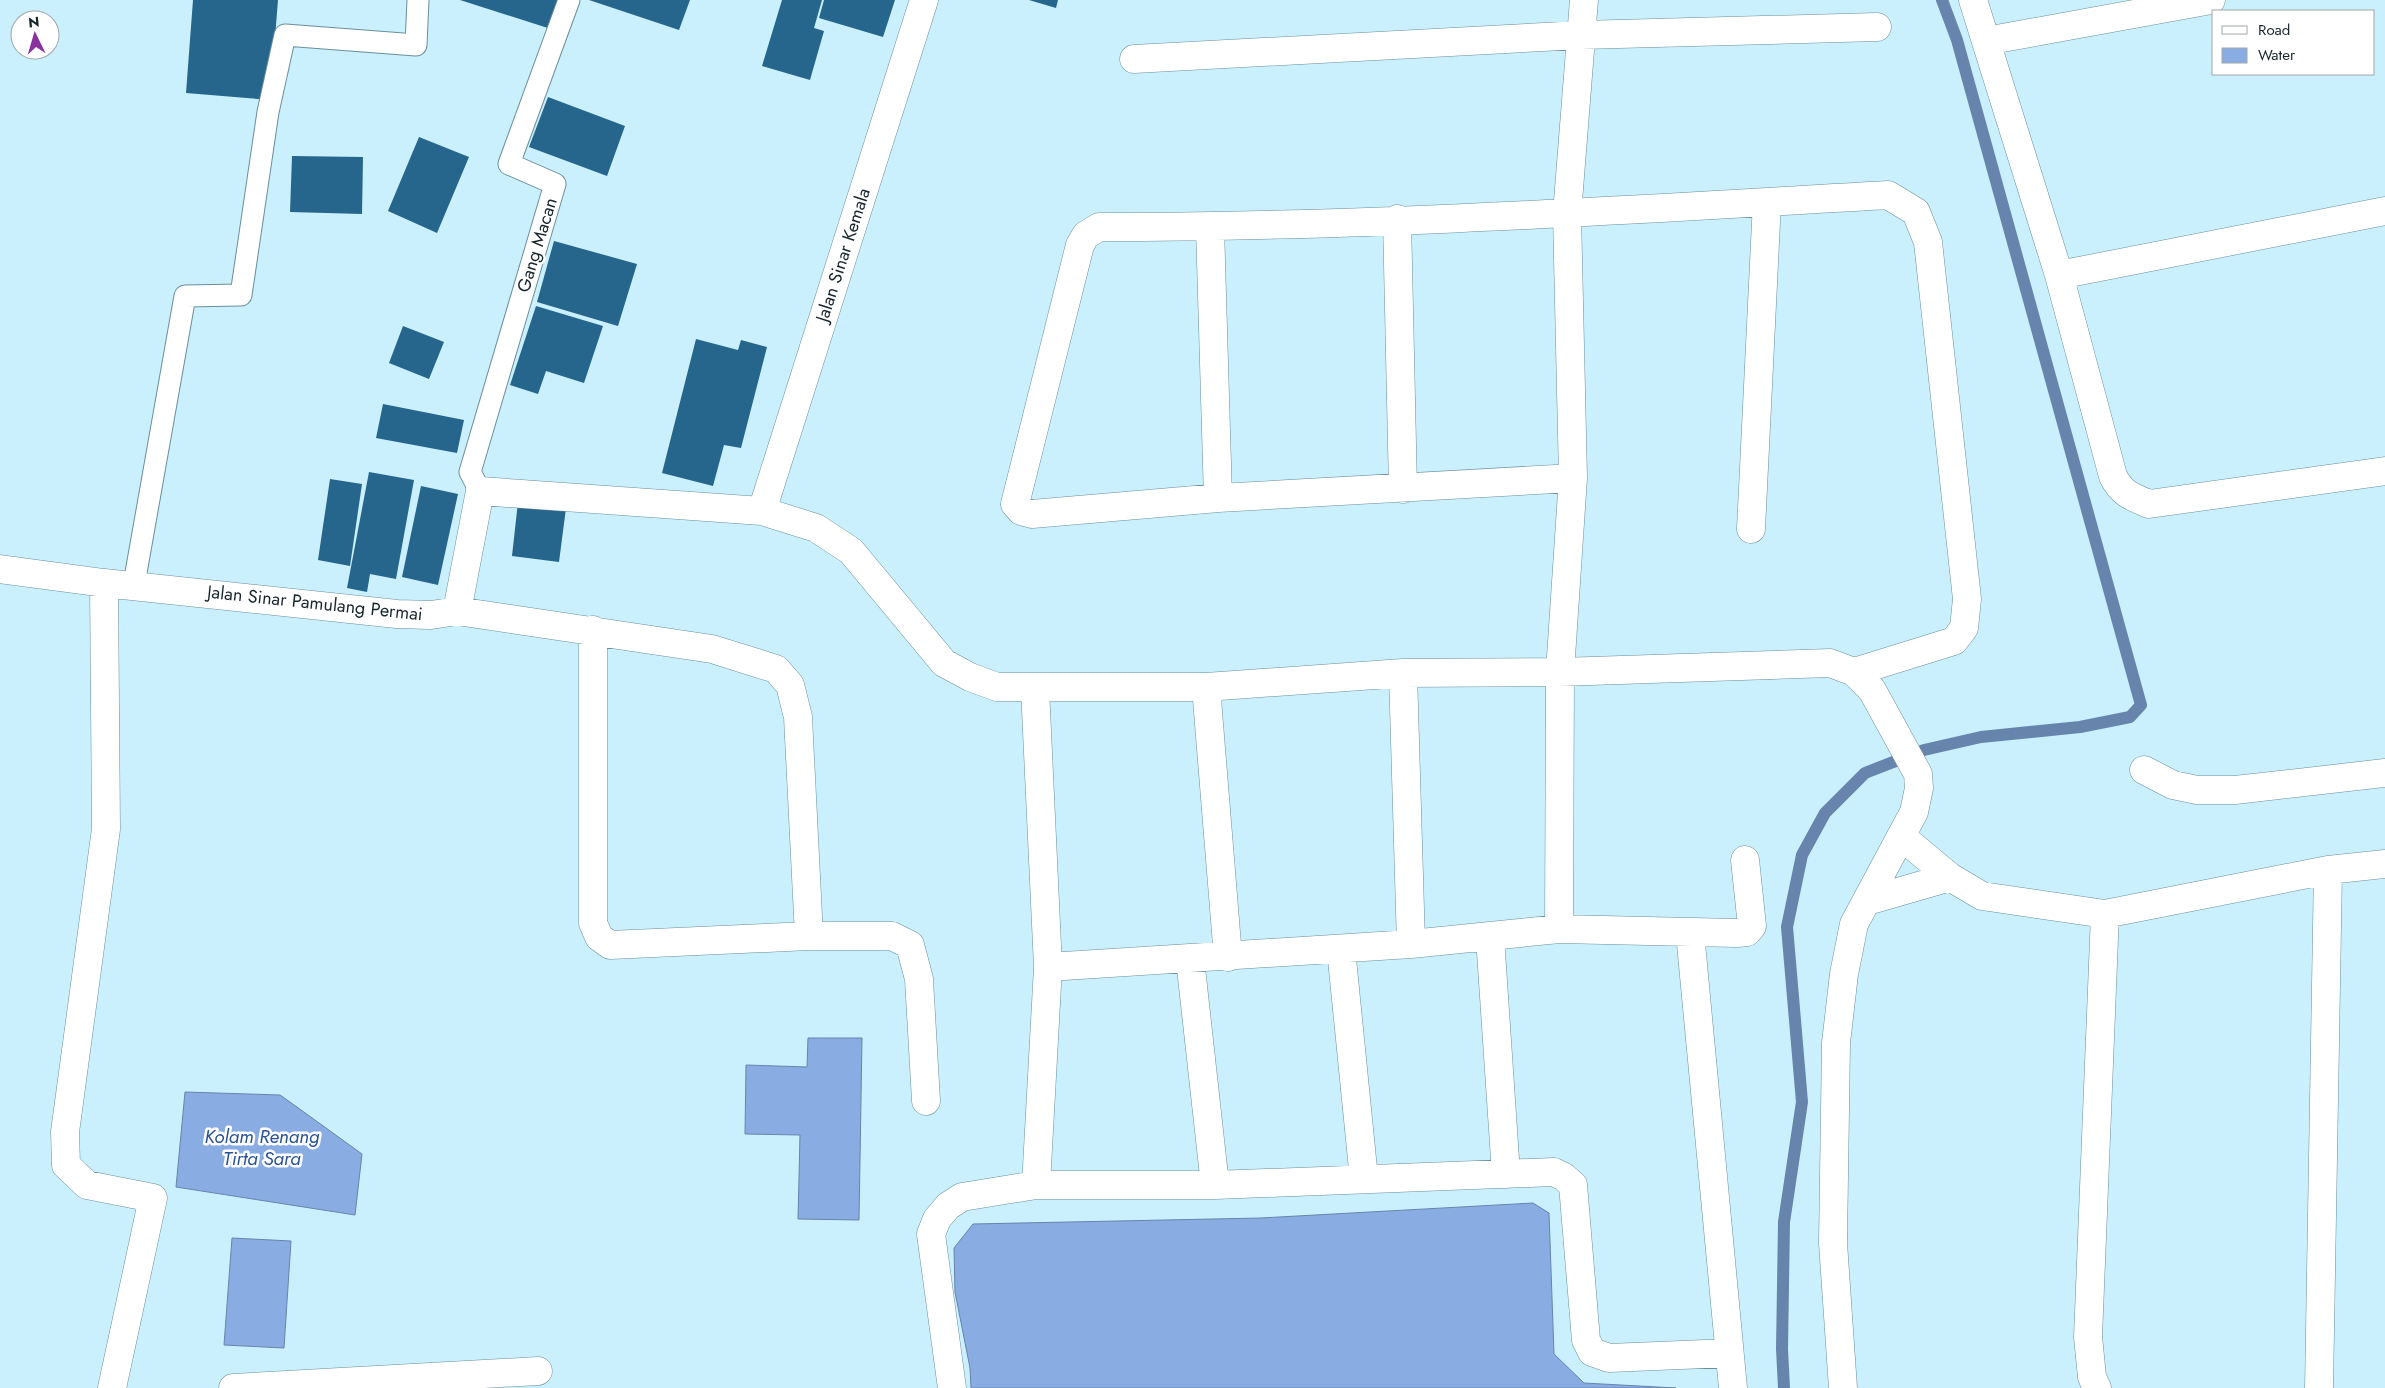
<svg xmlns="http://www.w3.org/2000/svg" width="2385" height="1388" viewBox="0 0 2385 1388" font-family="Jost,sans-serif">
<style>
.water{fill:#89ace3;stroke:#6784ac}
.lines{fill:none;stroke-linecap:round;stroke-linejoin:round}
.stream{stroke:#6784ac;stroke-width:12}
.building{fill:#26658c}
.lane-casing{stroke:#6a8f9a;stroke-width:23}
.street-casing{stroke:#6a8f9a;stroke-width:29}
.lane{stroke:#fff;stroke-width:21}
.street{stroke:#fff;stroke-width:28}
.labels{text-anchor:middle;stroke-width:5;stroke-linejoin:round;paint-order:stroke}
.street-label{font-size:18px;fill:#17262b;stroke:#fff}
.water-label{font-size:19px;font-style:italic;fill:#275294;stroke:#fff}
</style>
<rect width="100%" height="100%" fill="#c9f0fc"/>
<path class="water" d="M808 1038H862L859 1220 798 1219 800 1135 745 1134 746 1065 807 1067Z
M185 1092 280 1095 283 1097 362 1154 355 1215 176 1187Z
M1533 1203 1549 1213 1554 1354 1584 1383 1676 1388H971L970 1368 955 1292 954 1248 973 1224 1261 1218Z
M232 1238 291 1241 284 1348 224 1345Z"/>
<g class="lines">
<path class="stream" d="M1784 1388 1782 1349 1784 1222 1802 1102 1787 927 1802 855 1825 813 1865 773 1924 750 1981 737 2080 727 2130 717 2141 705 1957 40 1942 0"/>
</g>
<path class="building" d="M193 0H278L270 100 186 93Z
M460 0H563L554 30Z
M589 0H690L679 30Z
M782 0H822L814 28 824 31 810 80 762 66Z
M824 0H895L883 37 819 18Z
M1029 0H1058L1056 8Z
M548 97 625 126 607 176 529 147Z
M419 137 469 157 437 233 388 211Z
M292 156 363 157 362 214 290 212Z
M554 241 637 264 618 326 537 302Z
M536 306 603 326 584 383 546 371 538 394 510 385Z
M403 326 444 342 429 379 389 363Z
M696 339 738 350 741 340 767 347 741 448 724 445 713 486 662 473Z
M383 404 464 420 457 453 376 438Z
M369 472 414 480 396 579 370 574 367 592 347 588Z
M330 479 362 484 350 566 318 560Z
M421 486 458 494 438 585 402 577Z
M518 502 566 508 559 562 512 556Z"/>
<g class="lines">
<g class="lane-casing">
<path id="lane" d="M480 491 470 472 555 184 509 164 569 0
M134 584 185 296 241 295 268 112 285 35 416 45 418 0"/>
</g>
<g class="street-casing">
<path id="street" d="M1973 0 2059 275 2113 476C2121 493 2132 497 2149 504L2385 471
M1986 41 2211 0
M1134 59 1581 35 1877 27
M1397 219 1403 489
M1210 227 1218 498
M2059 275 2385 211
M1573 478 1218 498 1032 514 1021 511 1015 504 1080 245 1086 235 1099 227C1362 227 1626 210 1888 195L1916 212 1928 242 1967 599 1964 628 1954 641 1854 672
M762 511 924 0
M1751 529 1767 202
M0 569 104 583 397 614 431 615 457 611 712 649 776 669 790 685 798 717 809 936 610 945 599 937 593 923V630
M104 583 106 829 65 1132 66 1165 87 1185 153 1198 112 1388
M457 611 480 491 762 511 816 528 851 551 944 663 970 677 997 687H1206L1403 673 1560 672 1830 663 1854 672 1872 690 1918 774 1919 788 1914 812 1854 924 1844 974 1836 1043 1833 1243 1843 1388
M1403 673 1411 944
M1206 687 1228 957
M1035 688 1048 967 1036 1185
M2144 770 2173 785 2197 790H2235L2385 773
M1901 836 1950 877 1982 896 2105 914 2328 870 2385 864
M1867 901 1950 877
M1559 929 1560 672 1573 478 1567 214 1584 0
M1690 933 1733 1388
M809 936H892L910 945 919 979 926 1101
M1490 937 1506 1174
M1341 949 1364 1179
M1190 959 1215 1185
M1048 967 1411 944 1559 929 1737 933 1747 932 1752 926 1745 860
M233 1388 538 1371
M952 1388 931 1234 937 1219 948 1206 962 1197 1036 1185H1215L1554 1172 1564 1177 1573 1185 1586 1340 1592 1352 1609 1358 1729 1353
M2097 1388 2092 1377 2088 1337 2105 914
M2319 1388 2328 870"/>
</g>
<use href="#lane" class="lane"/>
<use href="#street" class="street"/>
</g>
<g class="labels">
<g class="street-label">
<text transform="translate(537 245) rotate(-73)" y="6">Gang Macan</text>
<text transform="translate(843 255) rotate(-72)" y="6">Jalan Sinar Kemala</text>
<text transform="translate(315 603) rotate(6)" y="6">Jalan Sinar Pamulang Permai</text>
</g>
<g class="water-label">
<text x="262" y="1143">Kolam Renang<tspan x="262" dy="22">Tirta Sara</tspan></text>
</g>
</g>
<rect x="2212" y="10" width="162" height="65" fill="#ffffff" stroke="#a2a8aa"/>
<rect x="2222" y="26" width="25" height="8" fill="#ffffff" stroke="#a2a8aa"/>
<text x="2258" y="35" font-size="15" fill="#17262b">Road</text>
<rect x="2222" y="48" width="25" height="15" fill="#89ace3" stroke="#a2a8aa"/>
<text x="2258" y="60" font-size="15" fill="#17262b">Water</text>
<g transform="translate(35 35) rotate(355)"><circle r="24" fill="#ffffff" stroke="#a2a8aa"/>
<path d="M0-4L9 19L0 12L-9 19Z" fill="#88329f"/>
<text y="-8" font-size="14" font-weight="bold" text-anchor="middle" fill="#17262b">N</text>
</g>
</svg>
